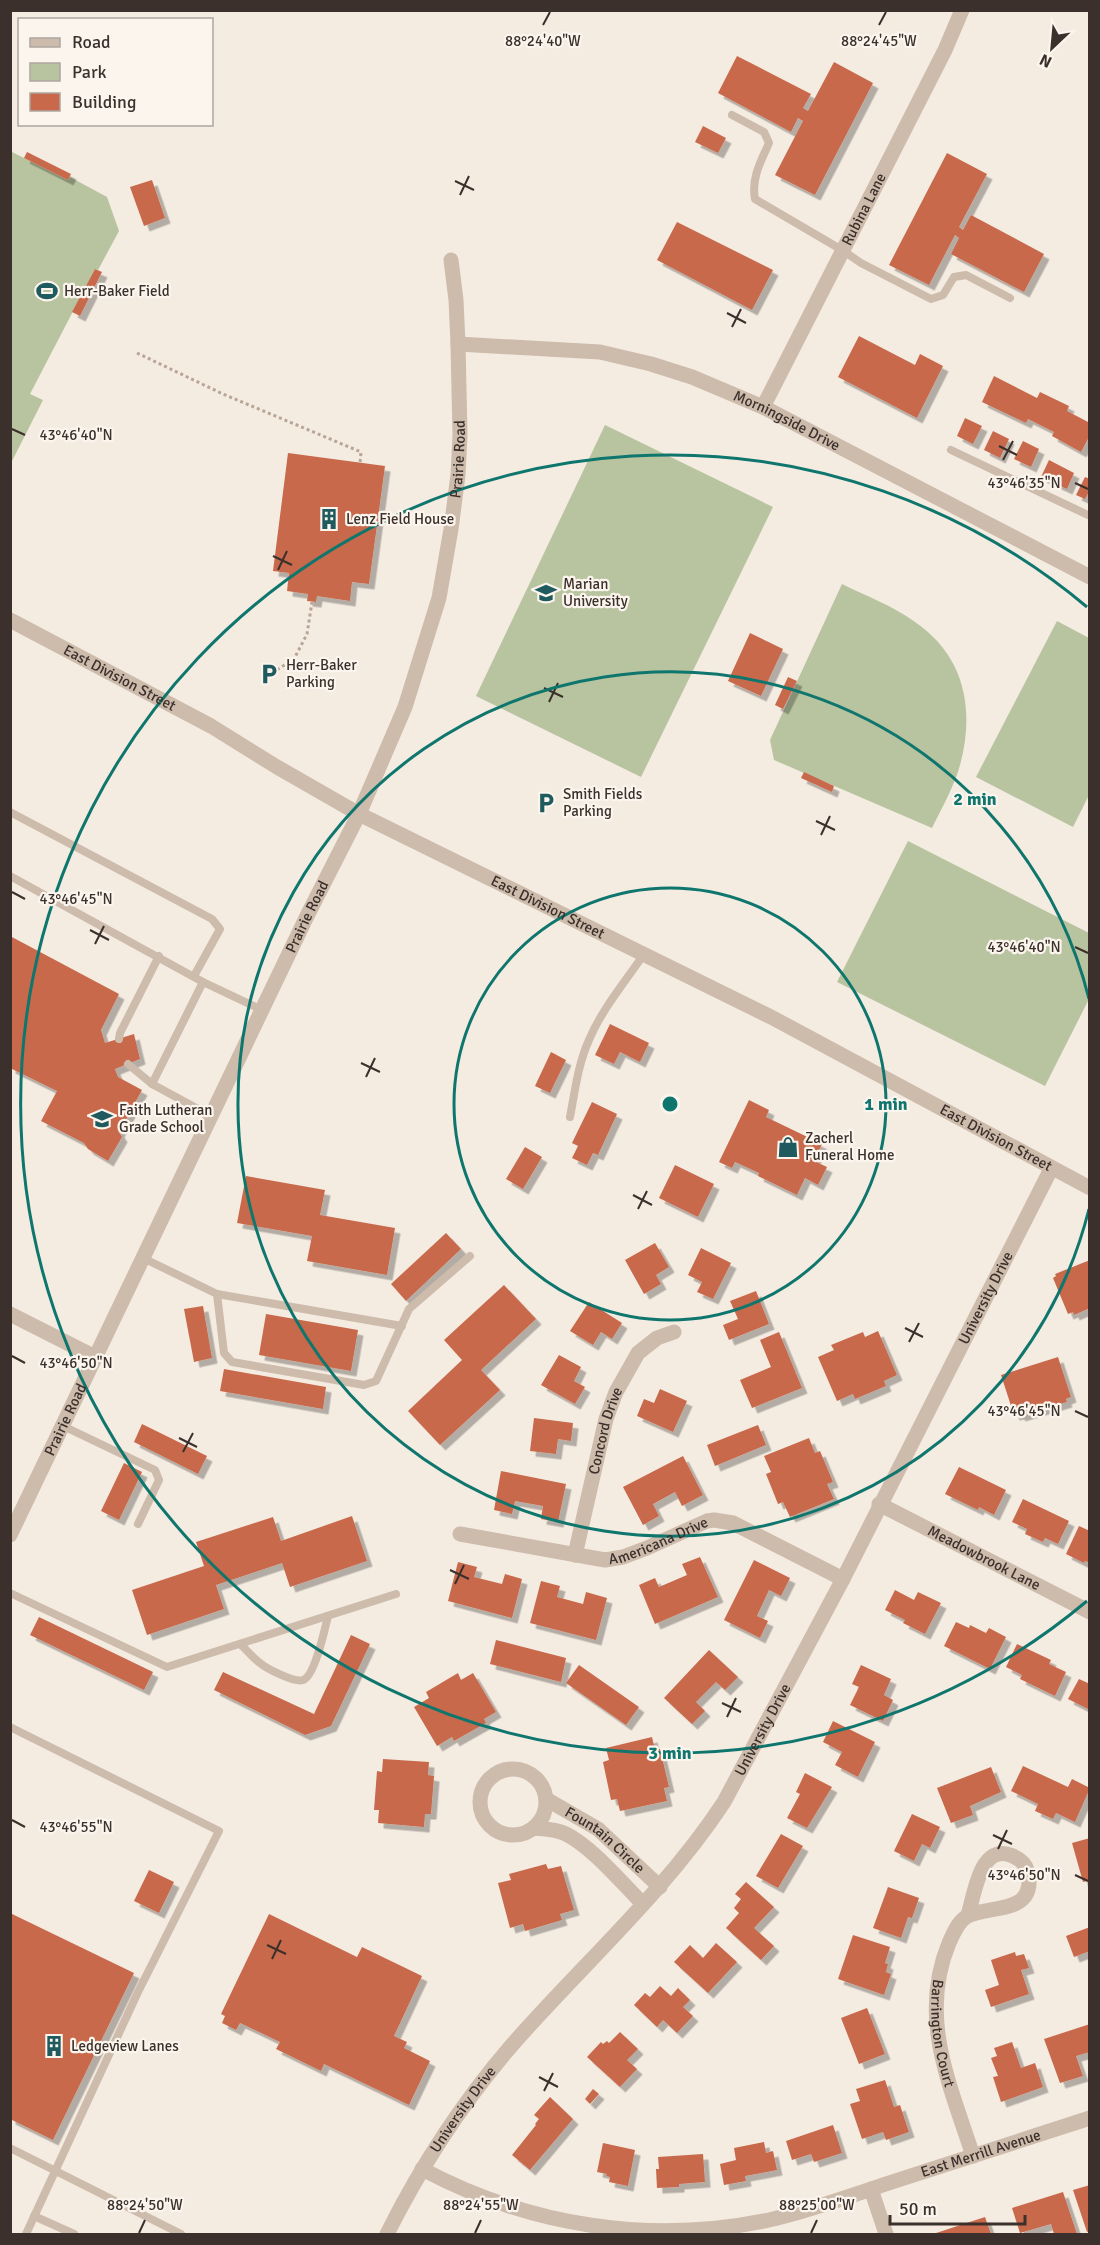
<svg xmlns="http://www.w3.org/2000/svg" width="1100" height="2245" font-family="Signika,sans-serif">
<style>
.green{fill:#b8c4a0}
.building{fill:#c8694b;filter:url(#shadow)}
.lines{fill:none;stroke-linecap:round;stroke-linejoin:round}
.path{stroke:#b9a596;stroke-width:3;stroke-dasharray:3 3;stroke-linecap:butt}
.lane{stroke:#cdbbac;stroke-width:8}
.street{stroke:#cdbbac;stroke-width:15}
.ticks{fill:none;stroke:#3b302b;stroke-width:2}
.ring{fill:none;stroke:#0f766e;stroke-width:3}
.labels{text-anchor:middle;stroke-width:4.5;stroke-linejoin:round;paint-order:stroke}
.street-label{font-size:15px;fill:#3b302b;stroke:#fbf5ee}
.poi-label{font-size:15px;fill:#3b302b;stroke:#fbf5ee;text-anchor:start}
.ticks-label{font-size:15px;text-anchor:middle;fill:#3b302b;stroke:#fbf5ee;stroke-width:4.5;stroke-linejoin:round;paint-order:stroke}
.centre{fill:#0f766e;stroke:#fbf5ee;stroke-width:3}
.ring-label{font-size:18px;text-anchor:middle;font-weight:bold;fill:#0f766e;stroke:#fbf5ee;stroke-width:4.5;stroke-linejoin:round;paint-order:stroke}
</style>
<defs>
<filter id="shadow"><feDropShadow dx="5.5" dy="5.5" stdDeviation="0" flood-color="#0004"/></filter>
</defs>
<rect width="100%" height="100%" fill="#f4ebe1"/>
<g class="green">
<path d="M10 151 68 180 70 177 107 197 119 231 98 270 95 269 30 394 43 400 12 461Z"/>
<path d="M605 425 773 507 641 777 476 696Z"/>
<path d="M842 584C866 596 893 606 915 622 965 656 975 710 960 765 954 787 942 807 932 828L774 760 770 740Z"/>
<path d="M1057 621 1089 638V795L1073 827 976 777Z"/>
<path d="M908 841 1089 933V999L1045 1086 837 982Z"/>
</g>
<g class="building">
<path d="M737 56 811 94 803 108 808 111 834 62 873 83 815 195 775 175 803 121 798 118 791 132 718 93Z"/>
<path d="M703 126 726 138 718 153 695 142Z"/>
<path d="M27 152 71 174 68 180 24 158Z"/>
<path d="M947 153 987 174 959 227 963 230 971 215 1044 254 1024 292 951 254 959 238 955 235 929 285 889 265Z"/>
<path d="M152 180 165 218 144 226 130 187Z"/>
<path d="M677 222 773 270 752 310 657 260Z"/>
<path d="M95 269 102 272 80 316 72 312Z"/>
<path d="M859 336 915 365 920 354 943 366 917 418 838 377Z"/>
<path d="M994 376 1037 398 1040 392 1069 406 1067 411 1090 423V435L1081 452 1052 436 1054 432 1028 419 1026 423 982 402Z"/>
<path d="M965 418 982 426 973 444 957 436Z"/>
<path d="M993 431 1009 439 1000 458 984 450Z"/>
<path d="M1023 441 1039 449 1031 467 1014 459Z"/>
<path d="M288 453 385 466 369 584 352 582 350 601 317 596 316 602 307 601 308 594 287 591 289 573 273 571Z"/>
<path d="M1049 460 1074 473 1067 489 1041 477Z"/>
<path d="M1085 477 1090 479V490L1085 499 1076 495Z"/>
<path d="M750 633 783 649 761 696 728 681Z"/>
<path d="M788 677 797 681 783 709 775 705Z"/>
<path d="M804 772 834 786 832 792 801 778Z"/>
<path d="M10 936 119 994 101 1030 105 1043 134 1034 140 1059 115 1069 118 1077 142 1090 119 1132 122 1137 108 1161 88 1149 84 1143 41 1121 57 1091 10 1068Z"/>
<path d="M610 1024 649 1043 640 1062 620 1052 614 1064 595 1055Z"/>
<path d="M551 1052 566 1060 550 1093 535 1086Z"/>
<path d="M749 1100 769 1110 766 1117 822 1144 814 1161 827 1167 818 1185 805 1178 797 1195 758 1176 759 1173 735 1162 732 1168 719 1162Z"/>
<path d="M592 1102 617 1114 598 1155 593 1153 587 1165 572 1158 578 1146 572 1143Z"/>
<path d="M525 1147 542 1157 523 1189 506 1179Z"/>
<path d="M675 1165 714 1184 698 1217 659 1198Z"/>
<path d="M246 1176 325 1190 320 1215 395 1228 387 1275 307 1261 312 1236 237 1223Z"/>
<path d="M446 1233 461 1249 406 1301 391 1284Z"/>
<path d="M655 1243 669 1267 656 1275 661 1284 644 1294 625 1260Z"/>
<path d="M701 1248 731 1263 713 1299 697 1292 702 1282 688 1275Z"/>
<path d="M1090 1260V1308L1074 1315 1073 1312 1068 1314 1053 1278 1056 1276 1055 1274Z"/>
<path d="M504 1285 536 1319 481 1370 500 1390 440 1445 408 1411 462 1360 444 1340Z"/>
<path d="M756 1291 769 1324 729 1340 723 1325 738 1319 730 1301Z"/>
<path d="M589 1302 622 1323 612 1339 601 1332 593 1345 570 1331Z"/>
<path d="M203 1306 212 1358 194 1362 184 1309Z"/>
<path d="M266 1314 358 1330 351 1371 259 1355Z"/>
<path d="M878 1331 897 1375 884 1381 886 1386 855 1399 853 1394 837 1401 818 1357 834 1350 831 1345 863 1332 865 1337Z"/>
<path d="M779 1332 802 1388 752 1408 740 1380 771 1367 760 1340Z"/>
<path d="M559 1355 581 1367 574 1381 585 1387 575 1404 541 1385Z"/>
<path d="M1058 1357 1071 1397 1066 1399 1067 1402 1020 1416 1019 1414 1014 1415 1001 1375Z"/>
<path d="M224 1369 326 1387 323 1409 220 1391Z"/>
<path d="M660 1389 687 1401 673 1432 637 1416 644 1399 654 1403Z"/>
<path d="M534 1418 573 1423 571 1441 558 1439 556 1454 530 1451Z"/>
<path d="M142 1424 207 1456 198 1474 134 1442Z"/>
<path d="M758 1425 766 1445 715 1466 707 1445Z"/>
<path d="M809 1438 815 1453 820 1451 833 1482 827 1484 834 1499 790 1517 783 1502 778 1504 766 1474 771 1472 764 1456Z"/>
<path d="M683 1456 703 1495 682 1506 675 1492 653 1504 659 1516 643 1525 623 1487Z"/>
<path d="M124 1463 142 1472 119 1520 101 1511Z"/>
<path d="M959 1467 1006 1490 994 1515 979 1507 978 1510 945 1494Z"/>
<path d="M501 1471 566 1484 558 1522 541 1519 543 1506 515 1501 512 1514 494 1510Z"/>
<path d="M1023 1499 1069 1521 1058 1544 1045 1538 1043 1542 1025 1534 1027 1529 1012 1522Z"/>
<path d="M352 1516 367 1561 290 1587 282 1563 216 1585 224 1609 147 1635 132 1590 204 1566 196 1542 273 1517 281 1541Z"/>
<path d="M1079 1526 1090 1531V1563L1085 1561 1084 1563 1066 1554Z"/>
<path d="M700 1557 718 1597 655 1624 639 1585 655 1578 659 1587 687 1575 682 1564Z"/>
<path d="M754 1560 790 1578 781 1596 769 1590 757 1616 768 1621 760 1638 724 1620Z"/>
<path d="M458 1562 477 1567 474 1577 502 1584 505 1574 522 1579 512 1618 448 1601Z"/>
<path d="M541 1581 560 1586 557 1597 583 1604 586 1592 607 1598 596 1640 530 1623Z"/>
<path d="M895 1590 914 1600 918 1592 941 1603 925 1634 903 1623 905 1620 885 1610Z"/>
<path d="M39 1617 153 1672 144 1690 30 1635Z"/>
<path d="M956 1622 969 1628 970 1625 986 1633 989 1628 1006 1637 990 1669 944 1646Z"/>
<path d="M351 1635 370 1644 331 1726 305 1735 214 1690 223 1672 314 1714Z"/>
<path d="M496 1640 566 1658 561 1682 490 1664Z"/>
<path d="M1017 1644 1051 1660 1049 1664 1066 1672 1055 1696 1020 1679 1022 1675 1006 1667Z"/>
<path d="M709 1650 738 1677 725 1690 716 1682 696 1702 705 1711 692 1724 664 1698Z"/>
<path d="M579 1665 639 1707 626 1725 566 1683Z"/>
<path d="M861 1665 891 1679 884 1695 893 1700 883 1721 850 1705 859 1687 852 1684Z"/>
<path d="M458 1673 461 1680 473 1673 496 1712 484 1719 486 1723 454 1741 452 1737 437 1746 414 1707 429 1698 426 1692Z"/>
<path d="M1079 1679 1090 1684V1710L1068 1699Z"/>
<path d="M833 1721 875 1742 858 1777 835 1765 842 1752 823 1742Z"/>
<path d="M652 1737 655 1750 660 1749 669 1787 664 1788 667 1801 620 1811 617 1799 611 1800 603 1762 609 1760 606 1748Z"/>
<path d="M383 1759 429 1762 428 1775 434 1776 431 1814H425L424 1827 378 1823 379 1810H374L377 1771 382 1772Z"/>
<path d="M1023 1766 1068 1787 1072 1779 1090 1788 1075 1822 1056 1813 1053 1819 1035 1811 1038 1804 1011 1791Z"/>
<path d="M991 1767 1001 1792 970 1806 973 1815 951 1823 937 1788Z"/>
<path d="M805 1773 832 1787 807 1828 787 1818 800 1794 796 1792Z"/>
<path d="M912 1814 940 1827 930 1848 922 1844 914 1861 894 1851Z"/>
<path d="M781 1834 803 1846 778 1888 756 1876Z"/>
<path d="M1090 1838V1880L1083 1882 1072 1843Z"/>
<path d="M546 1864 548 1869 561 1866 574 1910 560 1914 562 1920 525 1931 523 1924 510 1928 498 1883 511 1880 509 1874Z"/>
<path d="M149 1870 174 1882 159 1913 134 1901Z"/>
<path d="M746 1882 774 1907 754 1928 774 1946 761 1960 726 1928 739 1913 734 1908 741 1899 735 1894Z"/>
<path d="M888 1887 919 1898 912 1918 908 1917 901 1938 873 1928Z"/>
<path d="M10 1913 134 1973 53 2140 10 2119Z"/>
<path d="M269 1914 357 1957 362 1947 422 1976 394 2036 407 2042 404 2048 430 2061 409 2105 324 2064 321 2071 276 2049 280 2042 240 2023 236 2030 222 2023 225 2016 221 2014Z"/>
<path d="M1090 1927V1951L1074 1957 1066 1936Z"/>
<path d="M853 1935 890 1947 885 1963 888 1964 886 1972 891 1974 884 1995 838 1979Z"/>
<path d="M716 1943 737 1962 708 1993 674 1962 690 1945 703 1958Z"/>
<path d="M1015 1952 1016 1956 1024 1954 1029 1968 1021 1970 1029 1994 991 2007 985 1990 999 1985 991 1960Z"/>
<path d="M660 1986 671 1996 678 1988 690 2000 683 2007 693 2016 677 2033 663 2020 657 2027 634 2005 645 1993 650 1997Z"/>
<path d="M867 2008 885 2054 859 2064 841 2018Z"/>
<path d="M1090 2024V2052L1076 2056 1083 2076 1060 2083 1044 2039Z"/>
<path d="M620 2032 638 2049 627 2060 637 2069 620 2087 587 2057 601 2042 603 2044 607 2041 609 2043Z"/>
<path d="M1012 2042 1021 2068 1035 2063 1043 2087 1001 2102 993 2077 998 2076 991 2058 997 2056 994 2048Z"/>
<path d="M885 2080 894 2107 900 2105 909 2132 886 2140 883 2132 862 2139 850 2104 860 2101 856 2089Z"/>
<path d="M593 2089 599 2094 590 2104 585 2099Z"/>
<path d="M550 2097 573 2119 530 2170 512 2155 536 2125 535 2124 539 2119 534 2115Z"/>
<path d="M833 2125 842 2153 814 2162 811 2154 792 2160 786 2141Z"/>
<path d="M764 2142 766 2153 773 2151 777 2170 745 2176 746 2181 724 2185 720 2164 736 2160 734 2148Z"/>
<path d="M603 2143 635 2150 628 2186 609 2182 610 2177 606 2176 607 2174 597 2172Z"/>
<path d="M703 2154 705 2182 679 2184V2187L657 2188 656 2169H659L658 2157Z"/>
<path d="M1090 2185V2231L1087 2232 1073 2190Z"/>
<path d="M1063 2192 1077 2234H1054L1051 2224 1020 2233 1012 2208Z"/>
<path d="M985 2217 991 2234H933Z"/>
</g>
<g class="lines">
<g class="path">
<path d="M137 353 223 394 361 452 360 463"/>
<path d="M272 673 294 659 307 634 312 602"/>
</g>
<g class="lane">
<path d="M732 115 764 132 769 143C761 161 751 178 755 199L842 250 861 263 931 299 943 295 954 277 966 275 1010 298"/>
<path d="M951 450 1090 516"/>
<path d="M10 812 212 919 220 929 194 976"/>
<path d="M10 876 203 982 262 1010"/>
<path d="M119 1039 120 1033 159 956"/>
<path d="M128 1064 152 1084 203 982"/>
<path d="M152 1084 211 1116"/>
<path d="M570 1117C575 1091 578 1064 589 1040 602 1009 625 982 644 954"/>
<path d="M143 1258 217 1294 402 1326"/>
<path d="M217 1294 224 1353 232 1362 364 1385 376 1381 409 1309 470 1256"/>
<path d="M63 1426 155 1470 159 1480 138 1524"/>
<path d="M10 1593 167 1667 396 1594"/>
<path d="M240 1644C247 1650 253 1658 260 1663 267 1669 295 1683 303 1680 315 1676 325 1628 328 1616"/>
<path d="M10 1727 219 1831 138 1992 26 2234"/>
<path d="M10 2148 181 2234"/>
<path d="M34 2216 74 2234"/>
</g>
<g class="street">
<path id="s1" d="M458 344 600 352 651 364 692 377 763 407 1090 577"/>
<path id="s2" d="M763 407 945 50 962 10"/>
<path id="s3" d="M10 620 211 726 277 767 359 814 771 1017 1090 1188"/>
<path d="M10 1314 95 1357"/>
<path id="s4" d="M879 1504 1090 1612"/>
<path id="s5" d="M460 1534 605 1560 623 1557 647 1548 707 1521 714 1520 733 1523 843 1579"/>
<path id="s6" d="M10 1535 307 916 359 814 405 707 439 598 451 529 458 475 460 435 458 344 456 300 451 260"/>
<path id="s7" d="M575 1555 606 1419 616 1392 638 1353 657 1338 674 1332"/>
<circle cx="513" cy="1802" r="33"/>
<path id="s8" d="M546 1799 598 1829 660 1887"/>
<path d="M534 1828C544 1829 556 1829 566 1834 592 1847 622 1883 643 1904"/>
<path id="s9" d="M968 1915C975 1893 980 1842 1013 1856 1020 1859 1026 1865 1028 1872 1037 1917 986 1904 966 1917 958 1922 953 1934 949 1943 918 2018 950 2084 973 2156"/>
<path id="s10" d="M422 2169C529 2226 650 2245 769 2220 812 2210 853 2195 895 2181 960 2160 1025 2139 1090 2118"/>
<path d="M871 2189 886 2234"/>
<path id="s11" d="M387 2234C421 2166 462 2103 512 2045 583 1964 665 1892 724 1802L843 1579 1051 1169"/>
</g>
</g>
<path class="ticks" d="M543 25 550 12M879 25 886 12M455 181 474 190M460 195 469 176M727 313 746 323M732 327 741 309M12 429 25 435M999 446 1017 455M1003 460 1013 441M1075 483 1088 489M273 556 292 565M278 570 287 551M544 688 563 697M549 702 558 683M816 821 835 830M821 835 830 816M12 892 25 899M90 930 109 940M95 944 104 926M1075 947 1088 953M361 1063 380 1072M366 1077 375 1058M633 1195 652 1205M638 1209 647 1191M905 1328 923 1337M909 1342 919 1323M12 1356 25 1363M1075 1411 1088 1417M179 1438 197 1447M183 1452 193 1433M450 1570 469 1579M455 1584 464 1565M722 1703 741 1712M727 1717 736 1698M12 1820 25 1827M993 1835 1012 1844M998 1849 1007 1830M1075 1875 1088 1881M267 1945 286 1954M272 1959 281 1940M539 2077 558 2087M544 2091 553 2073M139 2233 145 2220M475 2233 481 2220M811 2233 817 2220"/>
<g class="ring">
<circle cx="670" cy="1104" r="216"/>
<path d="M1089 1209A432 432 0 1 1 1089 999"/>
<path d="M1087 1601A649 649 0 1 1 1087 607"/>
</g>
<defs>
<symbol id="stadium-bare" viewBox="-9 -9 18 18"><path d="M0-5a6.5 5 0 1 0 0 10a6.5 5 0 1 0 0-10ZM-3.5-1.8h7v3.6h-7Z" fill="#1f5a5e" stroke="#fbf5ee" stroke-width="2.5" paint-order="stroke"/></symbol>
<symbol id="building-bare" viewBox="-9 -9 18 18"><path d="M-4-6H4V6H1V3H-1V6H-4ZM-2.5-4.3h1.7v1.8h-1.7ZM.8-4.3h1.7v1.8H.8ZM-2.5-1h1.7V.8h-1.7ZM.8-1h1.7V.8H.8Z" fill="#1f5a5e" stroke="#fbf5ee" stroke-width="2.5" paint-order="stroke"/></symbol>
<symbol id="university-bare" viewBox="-9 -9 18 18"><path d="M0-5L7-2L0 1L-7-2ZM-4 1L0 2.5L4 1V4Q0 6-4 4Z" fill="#1f5a5e" stroke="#fbf5ee" stroke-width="2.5" paint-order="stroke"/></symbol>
<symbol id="parking-bare" viewBox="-9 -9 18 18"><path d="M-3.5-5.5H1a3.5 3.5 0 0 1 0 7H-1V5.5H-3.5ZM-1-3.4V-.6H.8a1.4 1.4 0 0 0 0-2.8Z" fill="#1f5a5e" stroke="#fbf5ee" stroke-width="2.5" paint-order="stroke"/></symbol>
<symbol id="school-bare" viewBox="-9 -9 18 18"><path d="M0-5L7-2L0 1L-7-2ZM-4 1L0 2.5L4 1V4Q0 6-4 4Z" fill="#1f5a5e" stroke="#fbf5ee" stroke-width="2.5" paint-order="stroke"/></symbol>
<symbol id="shop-bare" viewBox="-9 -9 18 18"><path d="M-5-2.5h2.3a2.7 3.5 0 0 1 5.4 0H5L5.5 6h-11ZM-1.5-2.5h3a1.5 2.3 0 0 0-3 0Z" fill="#1f5a5e" stroke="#fbf5ee" stroke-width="2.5" paint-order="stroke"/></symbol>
</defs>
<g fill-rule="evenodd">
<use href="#stadium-bare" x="32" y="276" width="30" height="30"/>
<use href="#building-bare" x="314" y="504" width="30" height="30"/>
<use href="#university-bare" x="531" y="578" width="30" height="30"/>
<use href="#parking-bare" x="254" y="659" width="30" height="30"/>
<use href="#parking-bare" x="531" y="788" width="30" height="30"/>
<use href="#school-bare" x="87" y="1104" width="30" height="30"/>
<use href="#shop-bare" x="773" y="1132" width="30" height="30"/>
<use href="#building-bare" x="39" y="2031" width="30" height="30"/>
</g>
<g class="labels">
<g class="street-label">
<text dy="5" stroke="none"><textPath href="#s2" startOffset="222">Rubina Lane</textPath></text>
<text dy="5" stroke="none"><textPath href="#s1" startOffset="342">Morningside Drive</textPath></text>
<text dy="5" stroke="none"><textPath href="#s6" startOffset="1172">Prairie Road</textPath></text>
<text dy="5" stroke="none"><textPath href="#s3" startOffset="124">East Division Street</textPath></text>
<text dy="5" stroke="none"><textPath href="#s3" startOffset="610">East Division Street</textPath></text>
<text dy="5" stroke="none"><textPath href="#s6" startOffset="686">Prairie Road</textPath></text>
<text dy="5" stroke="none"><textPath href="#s3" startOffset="1114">East Division Street</textPath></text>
<text dy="5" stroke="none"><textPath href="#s11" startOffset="1118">University Drive</textPath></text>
<text dy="5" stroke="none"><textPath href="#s6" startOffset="128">Prairie Road</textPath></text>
<text dy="5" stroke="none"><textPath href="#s7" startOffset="128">Concord Drive</textPath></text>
<text dy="5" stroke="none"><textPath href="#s5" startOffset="204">Americana Drive</textPath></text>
<text dy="5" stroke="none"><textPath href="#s4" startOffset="118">Meadowbrook Lane</textPath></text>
<text dy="5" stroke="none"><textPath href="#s11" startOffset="632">University Drive</textPath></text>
<text dy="5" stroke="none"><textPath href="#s8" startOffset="72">Fountain Circle</textPath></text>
<text dy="5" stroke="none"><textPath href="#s9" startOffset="321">Barrington Court</textPath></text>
<text dy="5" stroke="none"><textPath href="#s11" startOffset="146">University Drive</textPath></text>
<text dy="5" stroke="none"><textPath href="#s10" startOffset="580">East Merrill Avenue</textPath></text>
</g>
<g class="poi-label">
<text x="64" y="296">Herr-Baker Field</text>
<text x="346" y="524">Lenz Field House</text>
<text x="563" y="589">Marian<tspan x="563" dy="17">University</tspan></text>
<text x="286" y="670">Herr-Baker<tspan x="286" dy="17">Parking</tspan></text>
<text x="563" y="799">Smith Fields<tspan x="563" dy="17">Parking</tspan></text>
<text x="119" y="1115">Faith Lutheran<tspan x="119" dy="17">Grade School</tspan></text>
<text x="805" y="1143">Zacherl<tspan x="805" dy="17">Funeral Home</tspan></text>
<text x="71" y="2051">Ledgeview Lanes</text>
</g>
</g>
<g class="ticks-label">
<text x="543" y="46">88°24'40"W</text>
<text x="879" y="46">88°24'45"W</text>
<text x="76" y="440">43°46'40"N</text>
<text x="1024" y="488">43°46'35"N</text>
<text x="76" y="904">43°46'45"N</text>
<text x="1024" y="952">43°46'40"N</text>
<text x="76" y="1368">43°46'50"N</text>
<text x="1024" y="1416">43°46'45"N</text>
<text x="76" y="1832">43°46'55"N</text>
<text x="1024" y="1880">43°46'50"N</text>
<text x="145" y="2210">88°24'50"W</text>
<text x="481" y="2210">88°24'55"W</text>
<text x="817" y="2210">88°25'00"W</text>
</g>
<circle cx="670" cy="1104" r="9" class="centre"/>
<g class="ring-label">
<text x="975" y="805">2 min</text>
<text x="886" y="1110">1 min</text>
<text x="670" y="1759">3 min</text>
</g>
<rect width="1100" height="2245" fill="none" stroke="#3b302b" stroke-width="24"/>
<rect x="18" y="18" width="195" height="108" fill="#fbf5ee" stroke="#aea6a0" stroke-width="1.5"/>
<rect x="30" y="38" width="30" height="9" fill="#cdbbac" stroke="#aea6a0" stroke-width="1.5"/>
<text x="72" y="48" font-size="18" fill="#3b302b">Road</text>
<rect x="30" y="63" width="30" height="18" fill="#b8c4a0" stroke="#aea6a0" stroke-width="1.5"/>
<text x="72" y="78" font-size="18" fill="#3b302b">Park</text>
<rect x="30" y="93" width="30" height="18" fill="#c8694b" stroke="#aea6a0" stroke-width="1.5"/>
<text x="72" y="108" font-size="18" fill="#3b302b">Building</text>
<g transform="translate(1052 48) rotate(206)" stroke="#fbf5ee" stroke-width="4.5" paint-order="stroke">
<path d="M0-4.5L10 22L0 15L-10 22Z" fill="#3b302b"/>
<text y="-9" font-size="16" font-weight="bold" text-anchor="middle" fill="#3b302b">N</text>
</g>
<path d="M890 2215v9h135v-9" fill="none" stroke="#3b302b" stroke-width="3"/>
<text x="899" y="2215" font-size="18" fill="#3b302b" stroke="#fbf5ee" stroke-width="4.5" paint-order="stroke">50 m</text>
</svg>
